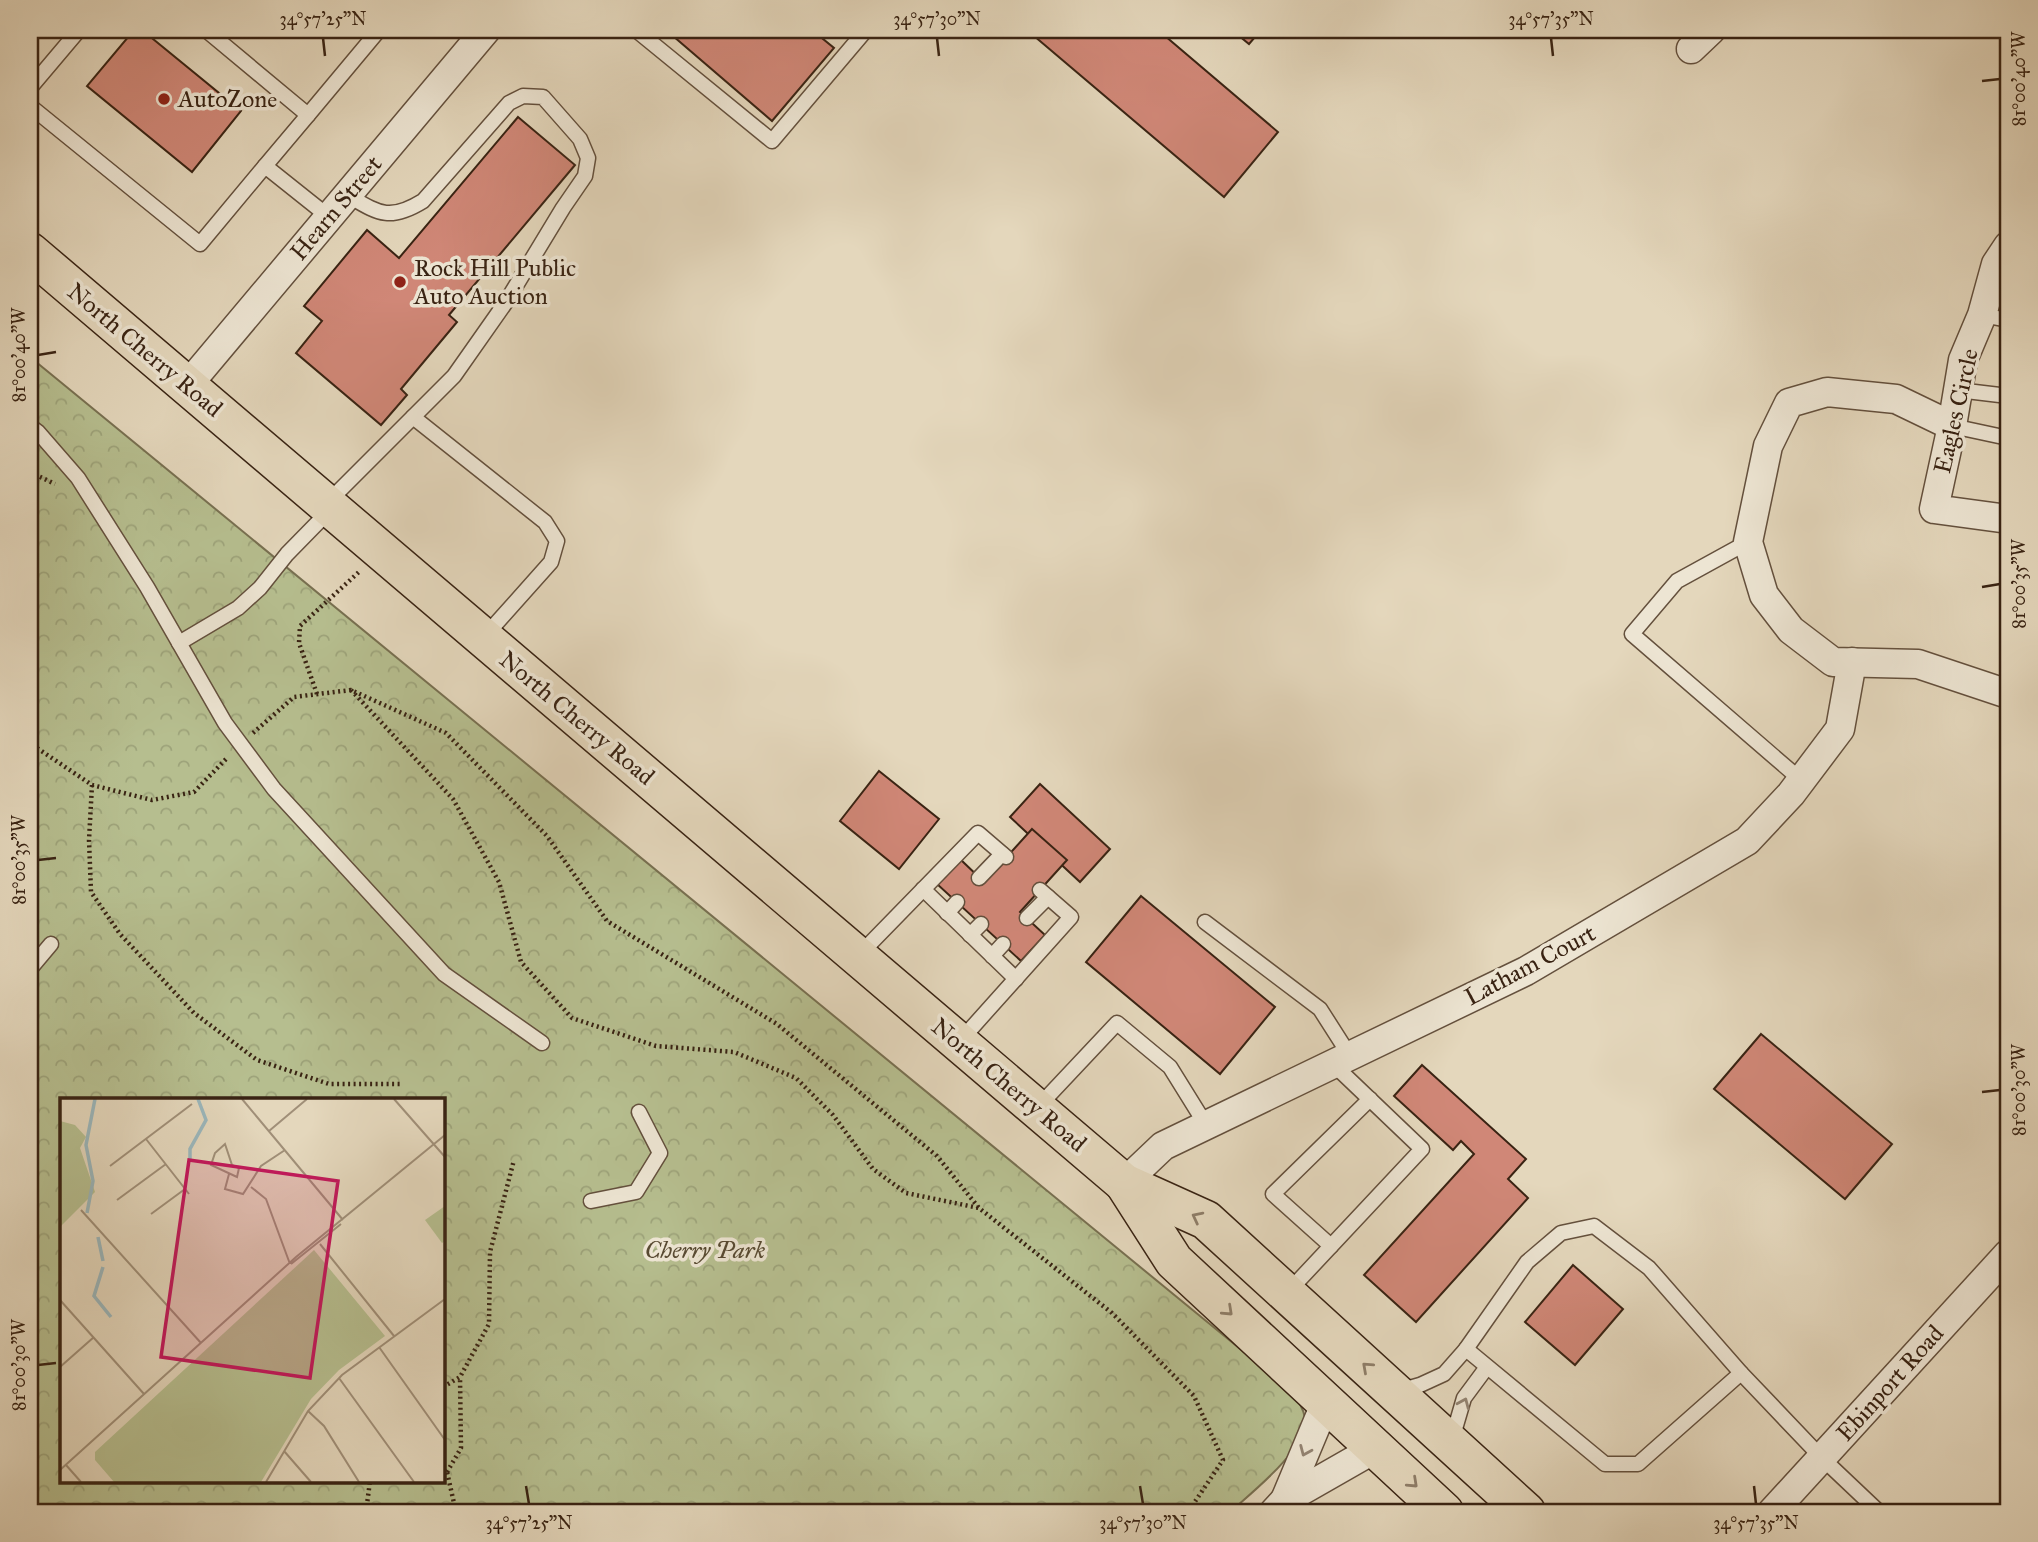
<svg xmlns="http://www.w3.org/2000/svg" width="2038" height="1542" font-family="'IM FELL Great Primer',serif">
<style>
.forest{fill:url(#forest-crowns);stroke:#787051;stroke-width:2;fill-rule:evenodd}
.building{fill:#d08777;stroke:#392313;stroke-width:2}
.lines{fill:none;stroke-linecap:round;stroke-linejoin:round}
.service-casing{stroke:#64503d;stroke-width:17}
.minor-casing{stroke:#64503d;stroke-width:31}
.primary-casing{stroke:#392313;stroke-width:41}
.path{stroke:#392313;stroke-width:4.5;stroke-dasharray:2 3.5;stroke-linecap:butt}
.service{stroke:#ede5d3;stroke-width:14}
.minor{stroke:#ede5d3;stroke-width:28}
.primary{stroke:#e4d7bc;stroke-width:38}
.oneway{stroke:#8e7d68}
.oneway2{stroke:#938473}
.ticks{fill:none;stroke:#392313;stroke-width:2.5}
.poi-dot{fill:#8f2418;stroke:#ede5d3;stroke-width:2.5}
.labels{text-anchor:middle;stroke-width:7;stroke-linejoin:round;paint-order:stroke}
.poi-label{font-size:24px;fill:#392313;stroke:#ede5d3;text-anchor:start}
.street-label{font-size:24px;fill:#392313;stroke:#ede5d3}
.park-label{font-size:24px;font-style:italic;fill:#584a32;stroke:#ede5d3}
.inset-river{fill:none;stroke:#9bb7bc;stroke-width:3.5}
.inset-road{fill:none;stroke:#a08f78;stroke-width:2}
.view{fill:#c2185b;fill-opacity:0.15;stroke:#c2185b;stroke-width:3.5}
.inset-edge{fill:none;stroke:#392313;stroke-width:3.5}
.neatline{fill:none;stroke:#392313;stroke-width:2.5}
.ticks-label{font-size:18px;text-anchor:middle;fill:#392313}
</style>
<defs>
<pattern id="forest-crowns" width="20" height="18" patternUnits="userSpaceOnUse" patternTransform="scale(1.75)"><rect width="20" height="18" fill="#b6be8f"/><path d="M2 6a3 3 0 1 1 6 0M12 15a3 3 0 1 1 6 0" fill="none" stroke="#9da37a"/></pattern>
</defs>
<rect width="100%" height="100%" fill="#e4d7bc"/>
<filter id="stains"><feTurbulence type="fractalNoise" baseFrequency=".00286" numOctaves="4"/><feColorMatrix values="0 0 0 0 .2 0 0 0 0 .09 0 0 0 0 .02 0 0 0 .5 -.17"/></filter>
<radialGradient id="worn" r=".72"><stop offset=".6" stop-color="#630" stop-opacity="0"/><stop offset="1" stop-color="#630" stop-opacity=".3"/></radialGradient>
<path class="forest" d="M30 357 1289 1389C1296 1397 1303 1406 1305 1418 1308 1449 1251 1493 1230 1512H30ZM61 1099H443V1481H61Z"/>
<g class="building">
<path d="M134 30H142L241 111 192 172 87 86Z"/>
<path d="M666 30H812L834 48 772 121Z"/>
<path d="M1027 30H1158L1278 132 1224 197Z"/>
<path d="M1232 30H1261L1249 44Z"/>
<path d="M518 117 575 165 449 315 457 322 401 389 407 395 381 425 296 353 322 321 304 306 367 230 399 258Z"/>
<path d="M879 771 939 819 899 869 840 821Z"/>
<path d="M1040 784 1110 849 1080 882 1010 817Z"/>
<path d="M1032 829 1067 860 1020 912 1045 935 1021 961 937 884 960 859 984 882Z"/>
<path d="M1141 896 1275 1007 1220 1074 1086 962Z"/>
<path d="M1761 1034 1892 1144 1845 1199 1714 1089Z"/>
<path d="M1422 1065 1526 1159 1508 1179 1528 1198 1416 1322 1364 1275 1474 1154 1461 1141 1453 1150 1394 1096Z"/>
<path d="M1573 1265 1623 1309 1575 1365 1525 1322Z"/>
</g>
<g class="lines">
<defs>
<g id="service">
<path d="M206 30 308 115 379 30"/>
<path d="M636 30 772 141 866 30"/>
<path d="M30 88 79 30"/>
<path d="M30 106 200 244 265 166 329 217"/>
<path d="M265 166 308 115"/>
<path d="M1982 315 2008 320"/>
<path d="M1958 390 2008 396"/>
<path d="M413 417 545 522 557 541 551 562 484 637"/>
<path d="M30 426 38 432 78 478 147 587 225 723 274 789 444 974 542 1043"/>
<path d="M1952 426 2008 438"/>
<path d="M326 504 454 376 506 302 563 208 585 176 588 158 580 139 543 97 523 96 509 103 423 201C389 222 378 213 347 195"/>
<path d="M1748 542 1677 581 1632 634 1801 780"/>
<path d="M179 643 238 608 260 588 287 554 331 509"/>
<path d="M979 878 1002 854"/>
<path d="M923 889 1016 979"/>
<path d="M947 913 957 902"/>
<path d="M1027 918 1048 897"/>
<path d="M1205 922 1320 1009 1350 1056"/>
<path d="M970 935 981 924"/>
<path d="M858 956 978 833 1006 857"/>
<path d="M992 956 1003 944"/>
<path d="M30 969 51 944"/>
<path d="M960 1041 1071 917 1040 890"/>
<path d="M1037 1108 1117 1023 1170 1067 1206 1125"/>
<path d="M591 1201 636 1192 660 1153 639 1112"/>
<path d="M1331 1246 1273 1194 1370 1099"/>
<path d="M1287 1293 1422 1149 1333 1064"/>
<path d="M1466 1349 1605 1464H1638L1741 1373 1822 1458 1879 1512"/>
<path d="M1399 1391 1420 1385 1444 1374 1466 1349 1527 1262 1561 1233 1594 1226 1649 1268 1741 1373"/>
<path d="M1452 1439 1464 1398 1487 1367"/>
</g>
<g id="minor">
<path d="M1691 49 1711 30"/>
<path d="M2008 246 1996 264 1982 315 1963 360 1952 426 1934 509 2008 519"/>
<path d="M187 386 486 30"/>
<path d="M1952 426 1896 399 1827 392 1789 403 1768 446 1748 542 1764 595 1791 630 1833 662 1918 664 2008 694"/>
<path d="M1124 1183 1163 1146 1526 971 1747 841 1791 794 1840 729 1852 662"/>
<path d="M1285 1500 1326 1402"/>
<path d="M1274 1512 1285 1500 1376 1448"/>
<path d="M1772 1512 2008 1254"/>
</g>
<g id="primary">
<path d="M30 252 1124 1183 1206 1220 1526 1512"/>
<path d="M1124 1183 1174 1261 1444 1512"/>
</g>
</defs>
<use href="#service" class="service-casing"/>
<use href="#minor" class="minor-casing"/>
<use href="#primary" class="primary-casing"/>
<g class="path">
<path d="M30 472 55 484"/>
<path d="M351 690 453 799 499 882 521 962 572 1018 656 1046 734 1052 796 1078 833 1115 873 1169 906 1193 979 1208 1112 1313 1194 1396 1223 1460 1188 1512"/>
<path d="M317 694 299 643 300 626 360 571"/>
<path d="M253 733 294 697 351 690 446 733 547 836 607 921 777 1024 937 1156 979 1208"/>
<path d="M30 740 34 746 92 785 152 800 194 792 227 758"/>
<path d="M92 785 89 840 91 892 120 934 194 1013 257 1060 329 1084H400"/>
<path d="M443 1387 460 1377 489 1324 490 1252 514 1160"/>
<path d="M443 1469 447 1472 456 1512"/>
<path d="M447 1472 461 1448 460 1377"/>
<path d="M366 1512 370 1481"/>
</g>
<use href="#service" class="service"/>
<use href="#minor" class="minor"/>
<use href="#primary" class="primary"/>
</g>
<defs><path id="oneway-chevron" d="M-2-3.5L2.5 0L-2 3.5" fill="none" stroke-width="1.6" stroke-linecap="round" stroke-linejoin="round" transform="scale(1.75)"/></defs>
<g class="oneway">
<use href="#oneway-chevron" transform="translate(1197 1217) rotate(-153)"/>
<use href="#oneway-chevron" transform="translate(1228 1311) rotate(43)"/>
<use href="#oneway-chevron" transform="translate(1367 1367) rotate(-138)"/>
<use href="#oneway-chevron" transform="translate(1413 1483) rotate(43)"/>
</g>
<g class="oneway2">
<use href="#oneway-chevron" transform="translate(1464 1403) rotate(-67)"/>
<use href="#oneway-chevron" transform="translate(1305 1451) rotate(113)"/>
</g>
<path class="ticks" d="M323 38 325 56M937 38 939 56M1551 38 1553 56M1982 81 2000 79M38 355 56 352M1982 587 2000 584M38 860 56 858M1982 1092 2000 1090M38 1365 56 1363M526 1486 529 1504M1140 1486 1143 1504M1754 1486 1756 1504"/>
<g class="poi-dot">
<circle cx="164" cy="99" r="7"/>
<circle cx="400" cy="282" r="7"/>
</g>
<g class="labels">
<g class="poi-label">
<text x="178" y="107">AutoZone</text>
<text x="414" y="276">Rock Hill Public<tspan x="414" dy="28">Auto Auction</tspan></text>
</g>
<g class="street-label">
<text transform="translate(336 208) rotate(-50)" y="8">Hearn Street</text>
<text transform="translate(145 350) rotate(40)" y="8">North Cherry Road</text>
<text transform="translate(1956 411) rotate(-77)" y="8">Eagles Circle</text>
<text transform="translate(577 718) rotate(40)" y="8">North Cherry Road</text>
<text transform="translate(1530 965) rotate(-28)" y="8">Latham Court</text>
<text transform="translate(1009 1085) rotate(40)" y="8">North Cherry Road</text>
<text transform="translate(1890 1383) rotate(-48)" y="8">Ebinport Road</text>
</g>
<g class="park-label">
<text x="705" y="1258">Cherry Park</text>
</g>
</g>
<g transform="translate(60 1098)">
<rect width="385" height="385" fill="#e4d7bc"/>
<path d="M385 108V143L382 145 365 122Z" fill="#b6be8f"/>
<path d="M0 23 15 27 26 39 20 50 35 94 0 129ZM254 152 325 238 279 272 251 301 201 384H54L35 362V354Z" fill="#b6be8f"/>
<path class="inset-river" d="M130 63V51L146 22 138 1M27 115 33 83 26 47 35 1M38 139 43 163M43 169 34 198 51 219"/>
<path class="inset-road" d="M182 1 283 122M334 1 385 59M209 33 247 1M86 41 129 96M165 46 172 67 179 70 177 79 151 67 155 55ZM50 68 132 6M169 76 165 91 183 96 201 68 225 52M191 89 206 101 230 166M57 102 106 66M21 112 141 245M91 116 125 91M260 146 334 238M231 166 281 126M0 202 84 296M319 249 385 342M0 269 34 239M279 280 354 384M248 313 264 328 299 384M224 353 251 384M6 367 21 384M0 372 236 159 385 37M206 384 248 313 282 277 385 201"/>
<path class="view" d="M129 62 278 83 250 280 101 259Z"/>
<rect width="385" height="385" class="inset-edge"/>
</g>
<rect width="2038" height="1542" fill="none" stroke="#e4d7bc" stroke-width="77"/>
<rect x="38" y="38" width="1962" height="1466" class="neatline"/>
<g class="ticks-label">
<text x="323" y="25">34°57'25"N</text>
<text x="937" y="25">34°57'30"N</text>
<text x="1551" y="25">34°57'35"N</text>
<text transform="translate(2019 79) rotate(-90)" y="6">81°00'40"W</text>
<text transform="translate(19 355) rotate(-90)" y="6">81°00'40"W</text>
<text transform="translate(2019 584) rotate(-90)" y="6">81°00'35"W</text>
<text transform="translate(19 860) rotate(-90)" y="6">81°00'35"W</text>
<text transform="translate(2019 1090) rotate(-90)" y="6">81°00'30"W</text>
<text transform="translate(19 1365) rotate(-90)" y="6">81°00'30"W</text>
<text x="529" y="1529">34°57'25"N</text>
<text x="1143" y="1529">34°57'30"N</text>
<text x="1756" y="1529">34°57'35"N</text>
</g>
<rect width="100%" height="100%" filter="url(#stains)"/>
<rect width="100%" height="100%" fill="url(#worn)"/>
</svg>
